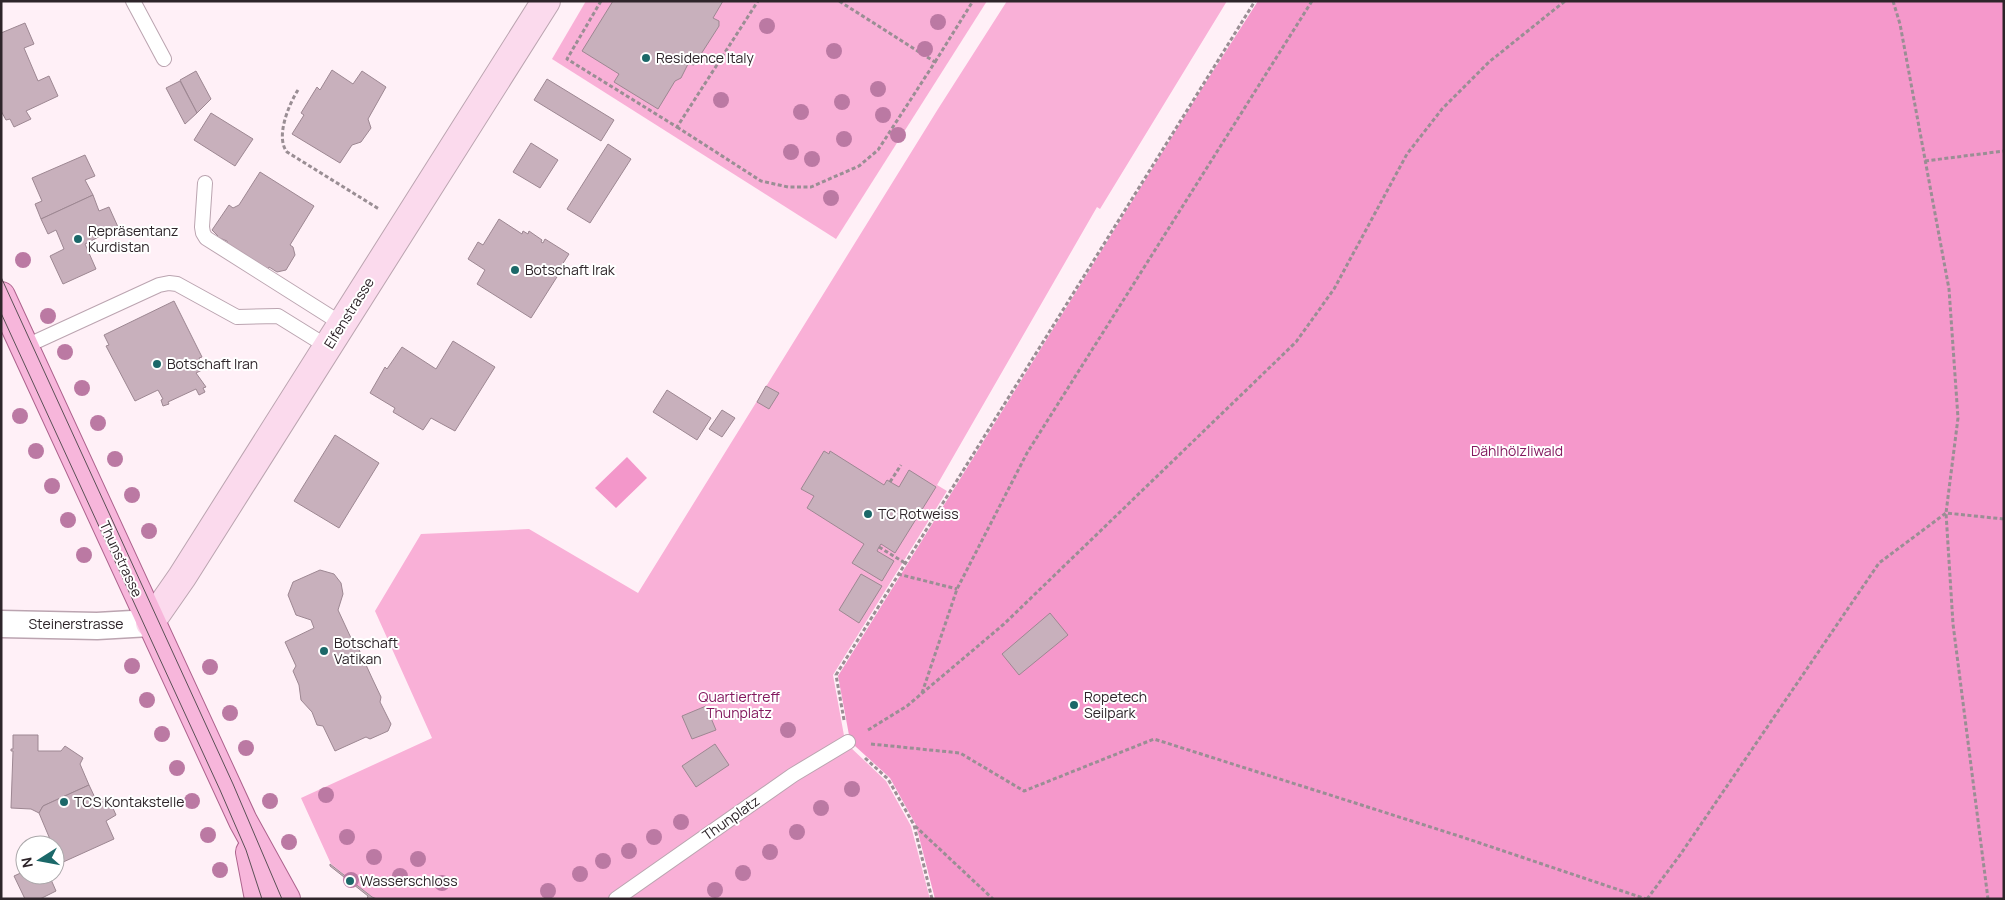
<svg xmlns="http://www.w3.org/2000/svg" width="2005" height="900" font-family="Manrope,sans-serif">
<style>
.green{fill:#f9b0d7}
.forest{fill:#f598cb}
.water{fill:#f397ca}
.building{fill:#c8b0bc;stroke:#9d8792}
.lines{fill:none;stroke-linecap:round;stroke-linejoin:round}
.lane-casing{stroke:#bba4b0;stroke-width:16}
.street-casing{stroke:#bba4b0;stroke-width:29}
.secondary-casing{stroke:#bba4b0;stroke-width:30}
.primary-casing{stroke:#ad638d;stroke-width:30}
.path{stroke:#9a8e94;stroke-width:3;stroke-dasharray:4 2.5;stroke-linecap:butt}
.lane{stroke:#fff;stroke-width:14}
.street{stroke:#fff;stroke-width:26}
.secondary{stroke:#fbdaed;stroke-width:28}
.primary{stroke:#f7b6db;stroke-width:28}
.tram{stroke:#5a5055;stroke-width:1}
.tree{fill:#bb79a3}
.poi-dot{fill:#1b6869;stroke:#fff;stroke-width:2}
.labels{text-anchor:middle;stroke-width:4;stroke-linejoin:round;paint-order:stroke}
.poi-label{font-size:14px;fill:#2e252a;stroke:#fff;text-anchor:start}
.street-label{font-size:14px;fill:#2e252a;stroke:#fff}
.park-label{font-size:14px;fill:#83185e;stroke:#fff}
</style>
<rect width="100%" height="100%" fill="#fff0f7"/>
<g class="green">
<path d="M586 1H987L836 239 552 59Z"/>
<path d="M1007 1H1227L1100 209 1097 207 937 485 947 491 833 675 845 741 848 745 886 781 911 826 930 899H378L372 897 331 864 301 798 432 738 375 611 421 534 529 529 638 593 938 109Z"/>
</g>
<path class="forest" d="M1258 1H2004V899H935L916 825 890 778 855 746 849 735 838 676 1201 90Z"/>
<path class="water" d="M627 457 647 478 616 508 595 488Z"/>
<g class="building">
<path d="M613 1H723L713 18 719 21V26L694 65 688 64 681 78 675 81 658 109 614 82 619 74 582 51Z"/>
<path d="M25 23 34 44 24 48 38 81 49 76 58 96 26 111 31 119 14 127 10 119 6 120 1 111V33Z"/>
<path d="M332 70 353 84 362 71 386 87 368 119 371 128 361 142 352 145 340 163 292 134 304 115 301 113 317 87 320 90Z"/>
<path d="M196 71 211 99 197 113 180 80Z"/>
<path d="M547 79 614 120 601 141 534 100Z"/>
<path d="M180 81 197 113 185 124 166 88Z"/>
<path d="M211 113 253 139 235 166 194 140Z"/>
<path d="M531 143 558 160 540 188 513 172Z"/>
<path d="M608 144 631 159 590 223 567 209Z"/>
<path d="M85 155 95 176 85 180 93 195 41 219 35 204 42 201 32 178Z"/>
<path d="M260 172 314 206 290 245 293 247 295 255 286 270 277 272 269 267 268 269 228 244 227 241 217 237 218 236 212 230 229 205 233 208 239 205Z"/>
<path d="M93 195 99 211 109 207 118 227 85 244 96 269 63 284 50 256 64 249 56 230 48 234 41 219Z"/>
<path d="M499 219 522 234 523 231 528 234 529 231 542 240 541 242 543 243 545 239 569 254 560 268 562 269 531 318 477 284 485 270 468 259 478 242 483 245Z"/>
<path d="M174 301 202 357 199 358 204 369 196 373 206 387 203 388 205 392 199 395 196 389 168 402 169 404 163 406 161 400 163 399 158 390 135 401 106 346 109 345 104 335Z"/>
<path d="M453 341 495 367 455 431 431 418 423 430 393 412 395 408 370 393 385 367 387 369 402 347 436 369Z"/>
<path d="M766 386 779 393 769 409 757 402Z"/>
<path d="M667 390 711 418 697 440 653 412Z"/>
<path d="M722 410 735 418 722 437 709 429Z"/>
<path d="M335 435 379 463 339 528 294 501Z"/>
<path d="M824 451 829 454 830 451 884 485 887 480 899 487 909 470 936 487 895 553 881 544 879 547 877 551 894 561 882 581 852 563 864 544 807 508 814 496 801 489Z"/>
<path d="M320 570 334 574 341 583 343 594 338 610 351 638 355 641 372 678 381 697 380 702 391 724 388 731 370 739 366 737 335 751 323 726 317 725 312 712 301 700 299 685 293 671 296 666 285 642 314 628 311 620 296 615 288 595 293 582Z"/>
<path d="M861 574 882 586 859 623 839 610Z"/>
<path d="M1050 613 1068 635 1019 675 1002 654Z"/>
<path d="M706 706 716 730 692 739 682 716Z"/>
<path d="M13 735H38V751H61L65 746 83 758 80 764 89 785 43 806 39 813 31 809 11 808 13 751H11V749H13Z"/>
<path d="M715 744 729 765 696 787 682 766Z"/>
<path d="M89 785 97 802 108 797 116 815 106 821 114 839 61 863 55 850V845L52 844 39 813 43 806Z"/>
<path d="M330 864 372 897 377 899H367L368 896 330 866Z"/>
<path d="M25 871V875H49L56 891 40 899H25L14 876Z"/>
</g>
<g class="lines">
<defs>
<g id="lane">
<path d="M133 1 164 59"/>
<path d="M205 183 202 227 203 233 206 238 342 324"/>
<path d="M24 347 159 285 169 283 177 284 237 317 278 316 328 347"/>
<path d="M616 899 793 775 848 742"/>
</g>
<path id="street" d="M1 624 97 626 150 623"/>
<path id="secondary" d="M150 623 182 577 546 1"/>
<g id="primary">
<path d="M1 296 243 821 286 899"/>
<path d="M250 852 259 899"/>
</g>
</defs>
<use href="#lane" class="lane-casing"/>
<use href="#street" class="street-casing"/>
<use href="#secondary" class="secondary-casing"/>
<use href="#primary" class="primary-casing"/>
<g class="path">
<path d="M601 1 567 59 677 127 758 1"/>
<path d="M1893 1 1900 24 1949 289 1958 418 1946 513 1953 624 1988 899"/>
<path d="M935 62 973 1"/>
<path d="M298 90C289 104 275 137 287 152L379 209"/>
<path d="M677 127 761 181 788 187H811L859 166 878 150 935 62 839 1"/>
<path d="M1925 161 2004 151"/>
<path d="M890 482 901 465"/>
<path d="M879 547 905 563"/>
<path d="M898 574 957 589"/>
<path d="M922 693 957 589 1027 453 1312 1"/>
<path d="M844 720 836 675 1255 1"/>
<path d="M868 730 907 706 1004 624 1296 342 1334 289 1407 154 1442 109 1489 62 1565 1"/>
<path d="M871 744 960 753 1024 791 1154 739 1462 837 1646 899"/>
<path d="M865 758 888 779 914 825 932 899"/>
<path d="M915 826 993 899"/>
<path d="M1647 899 1680 855 1879 563 1946 513 2004 519"/>
</g>
<use href="#lane" class="lane"/>
<use href="#street" class="street"/>
<use href="#secondary" class="secondary"/>
<use href="#primary" class="primary"/>
<g class="tram">
<path d="M1 277 233 784 282 899"/>
<path d="M1 313 220 790 246 850 262 899"/>
</g>
</g>
<g class="tree">
<circle cx="938" cy="22" r="8"/>
<circle cx="767" cy="26" r="8"/>
<circle cx="925" cy="49" r="8"/>
<circle cx="834" cy="51" r="8"/>
<circle cx="878" cy="89" r="8"/>
<circle cx="721" cy="100" r="8"/>
<circle cx="842" cy="102" r="8"/>
<circle cx="801" cy="112" r="8"/>
<circle cx="883" cy="115" r="8"/>
<circle cx="898" cy="135" r="8"/>
<circle cx="844" cy="139" r="8"/>
<circle cx="791" cy="152" r="8"/>
<circle cx="812" cy="159" r="8"/>
<circle cx="831" cy="198" r="8"/>
<circle cx="23" cy="260" r="8"/>
<circle cx="48" cy="316" r="8"/>
<circle cx="65" cy="352" r="8"/>
<circle cx="82" cy="388" r="8"/>
<circle cx="20" cy="416" r="8"/>
<circle cx="98" cy="423" r="8"/>
<circle cx="36" cy="451" r="8"/>
<circle cx="115" cy="459" r="8"/>
<circle cx="52" cy="486" r="8"/>
<circle cx="132" cy="495" r="8"/>
<circle cx="68" cy="520" r="8"/>
<circle cx="149" cy="531" r="8"/>
<circle cx="84" cy="555" r="8"/>
<circle cx="132" cy="666" r="8"/>
<circle cx="210" cy="667" r="8"/>
<circle cx="147" cy="700" r="8"/>
<circle cx="230" cy="713" r="8"/>
<circle cx="788" cy="730" r="8"/>
<circle cx="162" cy="734" r="8"/>
<circle cx="246" cy="748" r="8"/>
<circle cx="177" cy="768" r="8"/>
<circle cx="852" cy="789" r="8"/>
<circle cx="326" cy="795" r="8"/>
<circle cx="192" cy="801" r="8"/>
<circle cx="270" cy="801" r="8"/>
<circle cx="821" cy="808" r="8"/>
<circle cx="681" cy="822" r="8"/>
<circle cx="797" cy="832" r="8"/>
<circle cx="208" cy="835" r="8"/>
<circle cx="347" cy="837" r="8"/>
<circle cx="654" cy="837" r="8"/>
<circle cx="289" cy="842" r="8"/>
<circle cx="629" cy="851" r="8"/>
<circle cx="770" cy="852" r="8"/>
<circle cx="374" cy="857" r="8"/>
<circle cx="418" cy="859" r="8"/>
<circle cx="603" cy="861" r="8"/>
<circle cx="220" cy="870" r="8"/>
<circle cx="743" cy="873" r="8"/>
<circle cx="580" cy="874" r="8"/>
<circle cx="400" cy="876" r="8"/>
<circle cx="351" cy="880" r="8"/>
<circle cx="442" cy="883" r="8"/>
<circle cx="715" cy="890" r="8"/>
<circle cx="548" cy="891" r="8"/>
</g>
<g class="poi-dot">
<circle cx="646" cy="58" r="5"/>
<circle cx="78" cy="239" r="5"/>
<circle cx="515" cy="270" r="5"/>
<circle cx="157" cy="364" r="5"/>
<circle cx="868" cy="514" r="5"/>
<circle cx="324" cy="651" r="5"/>
<circle cx="1074" cy="705" r="5"/>
<circle cx="64" cy="802" r="5"/>
<circle cx="350" cy="881" r="5"/>
</g>
<g class="labels">
<g class="poi-label">
<text x="656" y="63">Residence Italy</text>
<text x="88" y="236">Repräsentanz<tspan x="88" dy="16">Kurdistan</tspan></text>
<text x="525" y="275">Botschaft Irak</text>
<text x="167" y="369">Botschaft Iran</text>
<text x="878" y="519">TC Rotweiss</text>
<text x="334" y="648">Botschaft<tspan x="334" dy="16">Vatikan</tspan></text>
<text x="1084" y="702">Ropetech<tspan x="1084" dy="16">Seilpark</tspan></text>
<text x="74" y="807">TCS Kontakstelle</text>
<text x="360" y="886">Wasserschloss</text>
</g>
<g class="street-label">
<text transform="translate(349 313) rotate(-58)" y="5">Elfenstrasse</text>
<text transform="translate(121 559) rotate(65)" y="5">Thunstrasse</text>
<text x="76" y="629">Steinerstrasse</text>
<text transform="translate(731 818) rotate(-35)" y="5">Thunplatz</text>
</g>
<g class="park-label">
<text x="1517" y="456">Dählhölzliwald</text>
<text x="739" y="702">Quartiertreff<tspan x="739" dy="16">Thunplatz</tspan></text>
</g>
</g>
<rect width="2005" height="900" fill="none" stroke="#2e252a" stroke-width="5"/>
<g transform="translate(40 860) rotate(259)"><circle r="24" fill="#ffffff" stroke="#aba8aa"/>
<path d="M0-4L9 19L0 12L-9 19Z" fill="#1b6869"/>
<text y="-8" font-size="14" font-weight="bold" text-anchor="middle" fill="#2e252a">N</text>
</g>
</svg>
